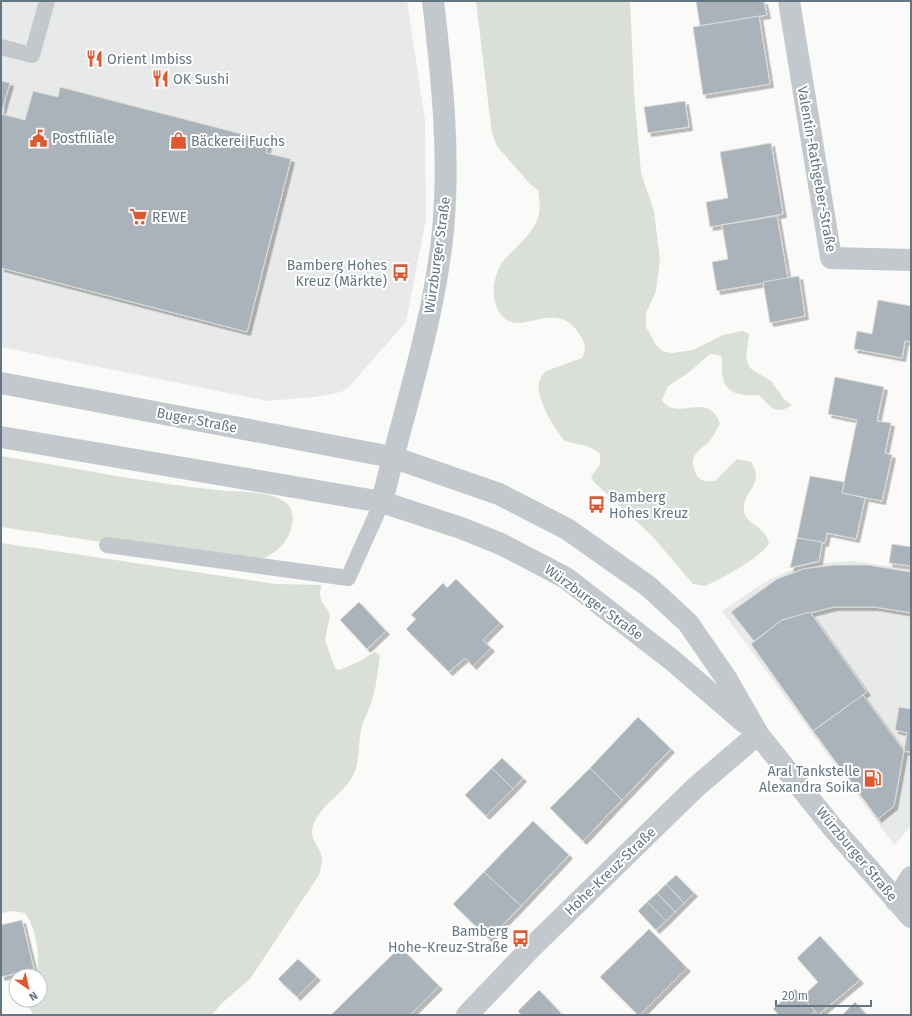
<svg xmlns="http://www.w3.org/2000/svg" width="912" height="1016" font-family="'Fira Sans',sans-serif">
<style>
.built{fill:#e8e9e9}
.green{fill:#dadfd7}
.building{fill:#aab3b9;stroke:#dcdcda;filter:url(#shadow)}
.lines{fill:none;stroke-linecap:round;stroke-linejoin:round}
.service{stroke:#c3c8cc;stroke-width:16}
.minor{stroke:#c3c8cc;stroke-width:22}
.tertiary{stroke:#c3c8cc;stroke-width:22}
.labels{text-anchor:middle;stroke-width:4;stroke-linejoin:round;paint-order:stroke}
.poi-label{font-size:14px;fill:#657683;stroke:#fff;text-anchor:start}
.street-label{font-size:14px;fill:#657683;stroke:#fff}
</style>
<defs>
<filter id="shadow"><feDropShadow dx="3.5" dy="3.5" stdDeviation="0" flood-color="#0004"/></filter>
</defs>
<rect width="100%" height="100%" fill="#fafaf8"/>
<g class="built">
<path d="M1 1H407L425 120 426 219 406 322 348 388 341 392 315 397 267 401 1 347Z"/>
<path d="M852 561 911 569V826L894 845 722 611 765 582 788 571 820 563Z"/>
</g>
<g class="green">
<path d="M476 1H630L634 92 641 173 654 211 660 260 656 291 646 313V327L656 345 662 351 672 353 693 350 723 335 743 331 749 334 746 358 750 368 771 381 784 399 792 405C776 416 771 407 759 395 729 397 720 389 722 357L718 355 710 354 687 374 668 386 662 400C676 423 709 389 720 424 717 428 715 434 712 438 702 451 686 453 696 474 700 482 708 482 715 481L737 459 751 462C766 484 742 491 744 510 745 525 764 524 769 543 762 557 721 579 705 586L693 584 652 536 593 481 591 477 600 464V454C590 444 578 445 565 441 555 430 535 397 539 382 540 378 543 374 546 371L582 358C587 350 585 343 580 335 556 296 524 337 503 317 489 302 492 276 504 260 515 248 528 238 536 223 541 212 540 201 538 190L530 184 497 146 492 134Z"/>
<path d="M1 456C76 468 151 484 227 491 244 492 272 491 286 503 298 513 292 534 283 544 271 558 259 560 243 563L1 527Z"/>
<path d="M1 543 276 584 322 585C316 601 325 603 330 615L325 640 335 668 339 670 356 663 375 652 380 655C378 669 377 683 373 697 370 709 363 719 361 731 358 745 360 761 354 773 345 794 320 804 313 826 309 837 317 844 321 854 323 861 321 868 319 875L250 979 221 1004 212 1015H34L28 1006 29 1000H40V976H36C42 960 35 925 25 913L13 911 1 913Z"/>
</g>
<g class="building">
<path d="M696 1H764L767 15 700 26Z"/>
<path d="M759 16 770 84 703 95 693 27Z"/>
<path d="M1 81 10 83 1 114 25 120 33 91 58 97 60 87 269 141 266 153 291 159 247 332 1 268Z"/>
<path d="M685 101 689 127 648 133 644 107Z"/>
<path d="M771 143 783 214 710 227 706 202 728 198 720 152Z"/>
<path d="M777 216 788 279 717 291 712 262 728 259 722 225Z"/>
<path d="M799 276 805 316 770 323 763 282Z"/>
<path d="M878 300 911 306V342L905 341 902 358 854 349 857 331 872 334Z"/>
<path d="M835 377 884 387 877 421 891 423 885 453 892 455 882 501 842 493 857 420 828 414Z"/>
<path d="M810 476 844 482 842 493 865 498 856 539 827 533 825 543 797 538Z"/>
<path d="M797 538 822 542 819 561 790 568Z"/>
<path d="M892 544 911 547V566L889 563Z"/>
<path d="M834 565H868L911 572V613L875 607H834L782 620 754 641 731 612 777 579 803 569Z"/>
<path d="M456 579 500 623 483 640 491 648 473 666 465 658 449 672 406 629 416 619 411 615 443 583 447 588Z"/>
<path d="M359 602 386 631 367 649 340 620Z"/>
<path d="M810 612 867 692 813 731 751 644 782 620Z"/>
<path d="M863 695 904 751 894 806 878 819 813 731Z"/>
<path d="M899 707 911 709V752L904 751 907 733 895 730Z"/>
<path d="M638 717 671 749 622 800 590 768Z"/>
<path d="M502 758 523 778 513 789 492 768Z"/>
<path d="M492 768 513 789 486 816 465 795Z"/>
<path d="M590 768 622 800 583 841 550 808Z"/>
<path d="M533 821 569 855 521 906 484 872Z"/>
<path d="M484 872 521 906 489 939 453 904Z"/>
<path d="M676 875 694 893 684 903 666 884Z"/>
<path d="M666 884 684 903 675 912 657 893Z"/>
<path d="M657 893 675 912 666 921 647 902Z"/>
<path d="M647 902 666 921 656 930 638 911Z"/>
<path d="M22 920 34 969 1 977V925Z"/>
<path d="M649 929 687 968 640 1015H638L600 977Z"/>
<path d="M820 936 860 980 818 1015 802 997 818 982 797 958Z"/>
<path d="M400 947 439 986 410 1015H331Z"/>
<path d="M298 959 317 977 297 997 278 979Z"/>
<path d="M795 989 815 1011 811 1015H779L773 1009Z"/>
<path d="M539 990 561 1013 559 1015H521L518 1011Z"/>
<path d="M855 1002 867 1015H842Z"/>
</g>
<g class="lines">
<g class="service">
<path d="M1 47 32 55 47 1"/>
<path d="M107 545 348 578 382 502"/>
</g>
<g class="minor">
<path d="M789 1 831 258 911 260"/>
<path d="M382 502C403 412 434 323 443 230 450 154 442 77 433 1"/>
<path d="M896 901 911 877"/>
<path d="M467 1015 530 949 696 787 758 734"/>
</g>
<g class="tertiary">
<path d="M1 383 392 457 499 494 567 529 648 586 688 623 726 678 758 734 833 828 911 917"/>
<path d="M1 437 382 502 461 528 501 544 566 578 672 660 745 723"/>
</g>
</g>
<defs>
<symbol id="restaurant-bare" viewBox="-9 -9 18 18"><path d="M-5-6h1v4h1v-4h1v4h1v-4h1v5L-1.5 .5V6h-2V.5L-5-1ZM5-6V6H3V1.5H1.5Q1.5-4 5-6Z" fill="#e4572e" stroke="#fff" stroke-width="2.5" paint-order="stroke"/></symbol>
<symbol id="civic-bare" viewBox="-9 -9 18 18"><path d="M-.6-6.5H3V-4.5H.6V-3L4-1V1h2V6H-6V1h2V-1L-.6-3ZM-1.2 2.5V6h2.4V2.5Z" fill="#e4572e" stroke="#fff" stroke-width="2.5" paint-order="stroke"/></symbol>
<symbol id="shop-bare" viewBox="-9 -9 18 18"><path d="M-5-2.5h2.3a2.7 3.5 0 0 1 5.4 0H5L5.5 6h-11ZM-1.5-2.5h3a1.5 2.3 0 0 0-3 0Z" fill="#e4572e" stroke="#fff" stroke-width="2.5" paint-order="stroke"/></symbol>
<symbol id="supermarket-bare" viewBox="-9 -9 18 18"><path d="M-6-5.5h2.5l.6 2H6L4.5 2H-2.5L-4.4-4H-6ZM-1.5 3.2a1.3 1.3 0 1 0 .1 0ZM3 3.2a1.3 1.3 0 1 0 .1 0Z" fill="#e4572e" stroke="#fff" stroke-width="2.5" paint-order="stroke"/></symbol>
<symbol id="bus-bare" viewBox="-9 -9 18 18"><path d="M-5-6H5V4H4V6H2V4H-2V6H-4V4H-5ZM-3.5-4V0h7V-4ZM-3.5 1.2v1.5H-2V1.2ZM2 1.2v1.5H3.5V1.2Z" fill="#e4572e" stroke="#fff" stroke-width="2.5" paint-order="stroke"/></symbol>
<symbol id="fuel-bare" viewBox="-9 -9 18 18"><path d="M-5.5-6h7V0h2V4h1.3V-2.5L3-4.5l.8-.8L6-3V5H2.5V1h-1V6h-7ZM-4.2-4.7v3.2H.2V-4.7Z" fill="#e4572e" stroke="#fff" stroke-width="2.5" paint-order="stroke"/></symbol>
</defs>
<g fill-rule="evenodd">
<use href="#restaurant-bare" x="82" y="46" width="25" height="25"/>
<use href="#restaurant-bare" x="148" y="66" width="25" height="25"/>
<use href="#civic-bare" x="26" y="126" width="25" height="25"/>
<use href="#shop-bare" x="166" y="128" width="25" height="25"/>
<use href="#supermarket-bare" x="126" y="204" width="25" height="25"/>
<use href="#bus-bare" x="388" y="260" width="25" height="25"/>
<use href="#bus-bare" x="584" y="492" width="25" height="25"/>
<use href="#fuel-bare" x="860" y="766" width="25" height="25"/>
<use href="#bus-bare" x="508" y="926" width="25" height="25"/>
</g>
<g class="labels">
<g class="poi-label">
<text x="107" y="64">Orient Imbiss</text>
<text x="173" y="84">OK Sushi</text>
<text x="52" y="143">Postfiliale</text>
<text x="191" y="146">Bäckerei Fuchs</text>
<text x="152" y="222">REWE</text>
<text x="387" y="270" text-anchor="end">Bamberg Hohes<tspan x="387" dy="16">Kreuz (Märkte)</tspan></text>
<text x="609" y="502">Bamberg<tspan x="609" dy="16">Hohes Kreuz</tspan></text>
<text x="860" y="776" text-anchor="end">Aral Tankstelle<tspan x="860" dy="16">Alexandra Soika</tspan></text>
<text x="508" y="936" text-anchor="end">Bamberg<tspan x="508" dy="16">Hohe-Kreuz-Straße</tspan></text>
</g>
<g class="street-label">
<text transform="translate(817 169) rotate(80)" y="5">Valentin-Rathgeber-Straße</text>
<text transform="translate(437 255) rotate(-82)" y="5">Würzburger Straße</text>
<text transform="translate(197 420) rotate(11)" y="5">Buger Straße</text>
<text transform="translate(594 602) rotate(36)" y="5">Würzburger Straße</text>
<text transform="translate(857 854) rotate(50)" y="5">Würzburger Straße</text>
<text transform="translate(610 871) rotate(-44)" y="5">Hohe-Kreuz-Straße</text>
</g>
</g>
<rect width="912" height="1016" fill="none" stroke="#657683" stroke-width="4"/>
<g transform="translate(28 988) rotate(146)"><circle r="19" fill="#ffffff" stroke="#c1c8cd"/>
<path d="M0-3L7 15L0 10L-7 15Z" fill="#e4572e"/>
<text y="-6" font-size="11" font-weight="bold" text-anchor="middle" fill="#657683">N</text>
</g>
<path d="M776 1000v6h95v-6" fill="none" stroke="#657683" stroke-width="2"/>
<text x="782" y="1000" font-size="12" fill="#657683" stroke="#ffffff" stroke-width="3" paint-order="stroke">20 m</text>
</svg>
